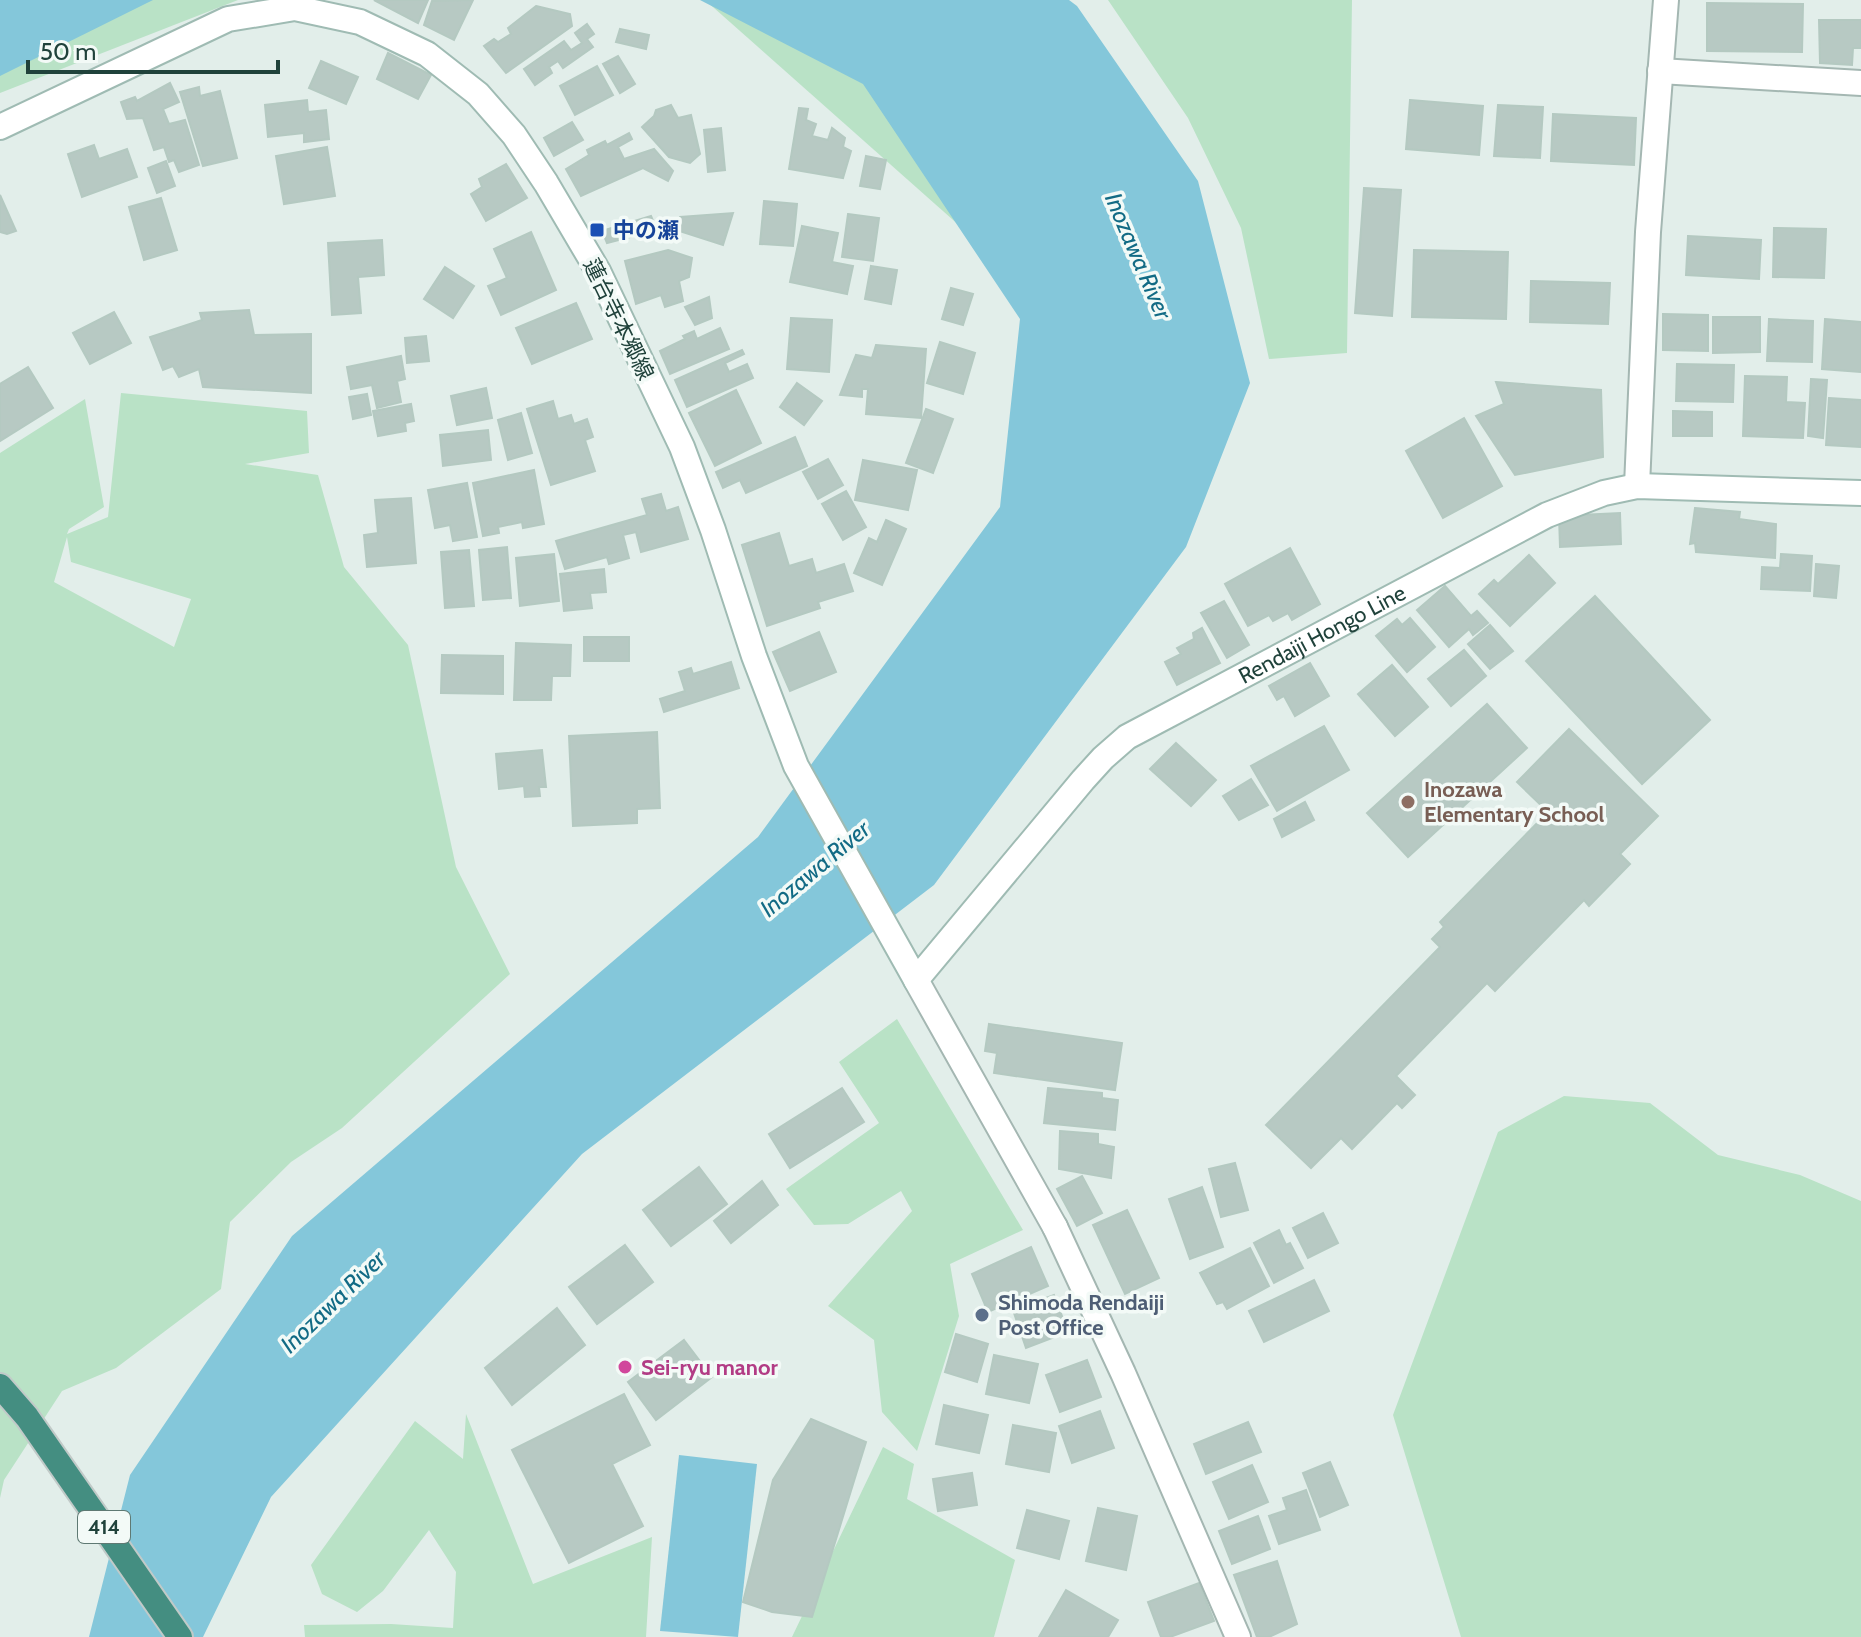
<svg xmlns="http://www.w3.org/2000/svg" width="1861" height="1637" font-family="Cabin,'Noto Sans JP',sans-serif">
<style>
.green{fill:#b9e2c6;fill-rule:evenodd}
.water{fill:#84c7da}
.building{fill:#b7c9c3;stroke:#b4c9c1;stroke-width:2}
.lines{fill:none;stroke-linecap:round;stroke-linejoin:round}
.minor-casing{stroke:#a4b7b2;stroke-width:28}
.tertiary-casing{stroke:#a4b7b2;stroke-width:28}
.secondary-casing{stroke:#9fbbb3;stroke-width:28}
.trunk-casing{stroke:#c1cac8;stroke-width:28}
.minor{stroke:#fff;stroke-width:24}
.tertiary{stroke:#fff;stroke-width:24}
.secondary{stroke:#fff;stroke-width:24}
.trunk{stroke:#448e81;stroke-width:24}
.transit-dot{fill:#1a4fb4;stroke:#f3faf7;stroke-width:3}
.education-dot{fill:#8d6e63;stroke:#f3faf7;stroke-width:3}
.service-dot{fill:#5c6f8a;stroke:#f3faf7;stroke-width:3}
.hotel-dot{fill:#d1479c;stroke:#f3faf7;stroke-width:3}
.labels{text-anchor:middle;stroke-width:7;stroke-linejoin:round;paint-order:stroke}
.shield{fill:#f3faf7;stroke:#5f7973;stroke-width:2}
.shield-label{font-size:20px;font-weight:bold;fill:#20423b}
.transit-label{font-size:22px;font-weight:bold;fill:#164399;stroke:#f3faf7;text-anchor:start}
.street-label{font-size:22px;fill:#20423b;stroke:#f3faf7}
.education-label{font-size:22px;font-weight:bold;fill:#785e54;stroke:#f3faf7;text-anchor:start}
.service-label{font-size:22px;font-weight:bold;fill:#4e5e75;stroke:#f3faf7;text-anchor:start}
.hotel-label{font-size:22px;font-weight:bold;fill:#b23c85;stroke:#f3faf7;text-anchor:start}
.water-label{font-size:24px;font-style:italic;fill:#126b85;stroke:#f3faf7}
</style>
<rect width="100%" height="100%" fill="#e2eeea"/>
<g class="green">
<path d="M0 0H238L0 93Z"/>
<path d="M705 0H923L988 251Z"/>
<path d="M1108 0H1352L1347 353 1269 359 1241 228 1188 118Z"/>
<path d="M121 393 307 411 309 453 245 464 318 475 344 567 408 645 456 867 510 974 342 1128 291 1162 230 1222 221 1289 116 1368 62 1391 4 1480 0 1498V453L85 399 104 507 69 529 67 534 108 517ZM67 537 71 562 191 599 174 647 54 582Z"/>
<path d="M897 1019 1023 1230 950 1264 959 1316 917 1451 882 1412 874 1340 828 1306 912 1211 901 1191 848 1224 814 1225 786 1189 879 1123 839 1062Z"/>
<path d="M1564 1096 1650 1103 1718 1155 1800 1175 1861 1201V1637H1461L1393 1415 1498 1132Z"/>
<path d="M466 1414 533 1584 652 1537 646 1637H305L304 1625 391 1624 453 1628 456 1572 429 1530 383 1591 357 1612 322 1594 311 1565 415 1421 463 1459Z"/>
<path d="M883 1447 914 1464 907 1499 1015 1560 994 1637H792Z"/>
</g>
<g class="water">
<path d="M0 0H153L0 76Z"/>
<path d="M700 0H1069L1077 6 1198 181 1250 383 1186 547 934 885 582 1154 271 1497 203 1637H89L130 1475 292 1236 758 837 1000 507 1020 319 863 84Z"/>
<path d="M679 1455 757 1464 738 1637 660 1631Z"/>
</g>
<g class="building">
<path d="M374 0H428L418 23Z"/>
<path d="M473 0 454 40 424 25 432 1Z"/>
<path d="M1707 3 1803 4 1802 52 1707 51Z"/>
<path d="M536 6 570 14 572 26 506 73 484 46 494 39 498 42 511 34 508 28Z"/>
<path d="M1819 20H1861V48H1853L1852 65 1820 63Z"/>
<path d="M587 24 594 34 587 39 593 47 563 68 558 61 549 67 552 73 535 85 524 69 564 41 571 50 582 43 575 33Z"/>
<path d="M620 29 649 35 646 49 616 42Z"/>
<path d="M388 53 431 75 418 99 377 79Z"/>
<path d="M618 56 635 84 620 93 603 64Z"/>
<path d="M321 61 358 77 346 104 309 88Z"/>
<path d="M597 66 613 95 575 115 560 86Z"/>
<path d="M170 83 179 102 163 109 169 124 185 120 199 165 179 172 174 160 169 162 164 147 154 150 143 118 127 119 121 102 135 97 137 101Z"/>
<path d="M199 87 200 96 220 91 237 158 203 166 180 92Z"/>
<path d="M307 100 308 112 326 110 329 139 304 142V133L268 137 265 105Z"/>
<path d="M1410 100 1483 106 1479 155 1406 149Z"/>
<path d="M671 105 678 118 691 115 700 154 690 163 669 157 642 127 654 116 656 110Z"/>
<path d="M1498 105 1543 107 1540 158 1494 156Z"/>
<path d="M799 108 808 109 806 120 816 124 812 136 828 140 832 128 845 138 843 147 851 151 843 178 789 169Z"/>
<path d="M1553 114 1636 118 1634 165 1551 161Z"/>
<path d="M572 122 583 140 554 156 544 138Z"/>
<path d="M721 128 725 170 708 172 704 130Z"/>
<path d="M629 133 632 139 618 147 624 159 654 149 673 171 668 181 643 168 581 196 566 169 589 155 587 150 605 141 607 145Z"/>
<path d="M94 145 99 159 127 149 137 177 82 197 68 154Z"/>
<path d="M327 147 335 196 284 204 276 156Z"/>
<path d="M866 156 886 160 880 189 860 186Z"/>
<path d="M166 161 175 186 157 193 148 168Z"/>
<path d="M506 164 527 198 486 221 471 194 482 187 479 179Z"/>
<path d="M1364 188 1401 190 1392 316 1355 313Z"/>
<path d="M0 195 16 231 7 234 0 232Z"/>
<path d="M161 198 177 250 144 260 129 207Z"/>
<path d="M764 201 797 204 793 246 760 244Z"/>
<path d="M733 213 723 245 673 229 680 217Z"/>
<path d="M848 214 879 218 873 261 842 257Z"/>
<path d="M651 216 657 230 607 243 602 231Z"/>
<path d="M802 226 838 233 832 262 853 266 847 294 790 282Z"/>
<path d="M1774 228 1826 229 1824 278 1773 277Z"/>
<path d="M531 232 556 290 501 315 488 286 507 278 494 249Z"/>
<path d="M1688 236 1761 240 1759 279 1686 275Z"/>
<path d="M382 240 384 275 358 277 361 313 332 315 328 243Z"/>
<path d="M668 250 692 258 689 277 679 281 683 301 665 307 661 295 636 304 625 261Z"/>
<path d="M1414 250 1508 252 1506 319 1412 317Z"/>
<path d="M871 266 897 270 891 304 865 299Z"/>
<path d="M445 267 474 286 453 318 424 299Z"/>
<path d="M1531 281 1610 283 1608 324 1530 322Z"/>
<path d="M951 288 973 294 963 325 942 319Z"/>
<path d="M709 297 712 318 695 325 685 307Z"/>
<path d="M576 303 592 339 532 364 516 328Z"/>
<path d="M249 310 254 335 311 334V393L203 387 199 369 179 377 173 366 163 370 150 337 202 320 200 313Z"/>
<path d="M114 312 131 343 90 364 73 333Z"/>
<path d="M1663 314 1708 315V351L1663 350Z"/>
<path d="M1713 317H1760V352L1713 353Z"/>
<path d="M791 318 832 320 829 372 787 369Z"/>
<path d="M1769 319 1813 321 1812 362 1767 361Z"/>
<path d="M1825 319 1861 322V372L1822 369Z"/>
<path d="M720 328 729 349 670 374 660 351 685 339 683 336 694 331 697 339Z"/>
<path d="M426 336 429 361 407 363 405 338Z"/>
<path d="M940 342 975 353 963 394 927 383Z"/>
<path d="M876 345 926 349 921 418 866 414 868 389H862V397L840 395 856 355 872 358Z"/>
<path d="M742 350 744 354 725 363 729 372 747 364 753 378 687 407 675 380Z"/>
<path d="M401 356 405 379 397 381 401 402 377 408 372 385 351 389 347 367Z"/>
<path d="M1677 364 1734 365 1733 402 1676 401Z"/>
<path d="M28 367 53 408 0 441V384Z"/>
<path d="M1745 376 1787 377 1786 402 1805 403 1803 438 1743 436Z"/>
<path d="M1811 379 1827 380 1823 438 1808 436Z"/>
<path d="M1496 382 1601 390 1603 457 1515 475 1476 416 1504 404Z"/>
<path d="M797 383 822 401 804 425 780 407Z"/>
<path d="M486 388 492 418 457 425 451 396Z"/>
<path d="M736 390 761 443 715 466 689 413Z"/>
<path d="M367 394 371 415 353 419 349 397Z"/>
<path d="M1829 398 1861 400V447L1826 445Z"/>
<path d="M553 401 558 419 571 415 574 424 587 419 593 437 585 440 595 471 551 485 527 409Z"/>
<path d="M411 404 414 421 405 423 406 431 378 436 373 411Z"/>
<path d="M926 409 953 419 933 473 906 463Z"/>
<path d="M1673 411 1712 412V436H1673Z"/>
<path d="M521 413 532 453 508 460 498 420Z"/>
<path d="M1464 418 1502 486 1443 518 1406 451Z"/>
<path d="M488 430 491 460 443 466 440 435Z"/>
<path d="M795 437 807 466 746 493 740 480 723 488 716 472Z"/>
<path d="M828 459 843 485 818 499 803 472Z"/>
<path d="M863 460 917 470 908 510 855 500Z"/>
<path d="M534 470 544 524 523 528 522 522 498 527 499 533 483 536 473 483Z"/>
<path d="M467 483 477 537 453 541 450 525 435 528 428 490Z"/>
<path d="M846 491 866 527 843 540 822 504Z"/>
<path d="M661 494 666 511 678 507 688 539 641 552 636 532 623 535 629 558 609 564 607 557 565 569 556 541 647 515 642 499Z"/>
<path d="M411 498 416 563 367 567 364 535 378 533 375 500Z"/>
<path d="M1695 508 1740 512 1739 519 1776 524 1775 558 1696 552 1695 543 1690 544Z"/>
<path d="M1620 513 1621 544 1560 547 1559 516Z"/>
<path d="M886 520 906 529 882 585 854 573 869 538 877 542Z"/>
<path d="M779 533 789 566 812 559 816 573 844 564 853 591 818 602 820 608 767 626 742 545Z"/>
<path d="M507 547 511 598 483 600 479 550Z"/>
<path d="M1290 548 1320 604 1292 620 1288 613 1273 621 1269 615 1248 626 1225 584Z"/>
<path d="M469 550 474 606 445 608 441 552Z"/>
<path d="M554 554 559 601 520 606 516 558Z"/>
<path d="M1781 554 1812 556 1810 591 1761 589 1762 567 1780 568Z"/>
<path d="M1529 555 1555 583 1510 626 1479 594 1494 580 1498 584Z"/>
<path d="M1816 564 1839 566 1836 598 1814 596Z"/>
<path d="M604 569 606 592 590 593 592 608 564 611 560 574Z"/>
<path d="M1445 586 1471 616 1477 611 1488 623 1473 635 1469 629 1449 647 1417 610Z"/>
<path d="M1595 596 1710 720 1642 784 1526 661Z"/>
<path d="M1224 601 1249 645 1227 658 1201 613Z"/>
<path d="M1410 618 1435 647 1407 672 1376 636 1397 619 1402 625Z"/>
<path d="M1490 625 1513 651 1490 669 1468 644Z"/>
<path d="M1202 628 1220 663 1177 685 1165 662 1181 654 1177 648 1194 639 1193 633Z"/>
<path d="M819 632 836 672 790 691 773 652Z"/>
<rect x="584" y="637" width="45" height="24"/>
<path d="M516 643 571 645 570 676H552L551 700H514Z"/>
<path d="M1464 650 1486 676 1451 706 1428 679Z"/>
<path d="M442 655 503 656V694L441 693Z"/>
<path d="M731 662 739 688 664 712 660 699 685 691 679 672 691 668 693 674Z"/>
<path d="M1310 663 1329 696 1295 716 1284 696 1277 700 1269 686Z"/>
<path d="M1392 665 1428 707 1395 736 1358 694Z"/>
<path d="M1487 704 1527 748 1408 857 1367 813Z"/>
<path d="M1324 726 1349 770 1277 811 1251 766Z"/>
<path d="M1569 729 1658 816 1620 854 1630 864 1589 906 1584 900 1495 991 1487 983 1396 1076 1415 1095 1402 1108 1397 1103 1352 1149 1341 1138 1311 1168 1266 1125 1440 947 1432 939 1444 927 1440 922 1548 812 1517 782Z"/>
<path d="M657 732 660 808 637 809V823L573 826 569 736Z"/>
<path d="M1176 743 1216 780 1191 806 1150 769Z"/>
<path d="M542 750 546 787H539L540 796 525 797 524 786 499 789 496 754Z"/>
<path d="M1251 779 1268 805 1239 820 1223 796Z"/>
<path d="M1305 802 1314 820 1282 837 1274 819Z"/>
<path d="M989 1024 1122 1043 1115 1090 994 1073 997 1053 985 1051Z"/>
<path d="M842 1088 864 1122 790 1168 769 1134Z"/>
<path d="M1048 1088 1102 1093V1098L1118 1100 1115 1130 1044 1123Z"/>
<path d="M1060 1131 1098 1134V1144L1114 1147 1111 1178 1059 1169Z"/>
<path d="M1235 1163 1248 1210 1221 1217 1209 1169Z"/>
<path d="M699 1167 727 1204 671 1246 643 1210Z"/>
<path d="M1082 1176 1102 1213 1077 1226 1057 1189Z"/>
<path d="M762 1181 778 1205 731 1243 714 1221Z"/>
<path d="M1202 1187 1223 1247 1190 1259 1169 1199Z"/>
<path d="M1127 1210 1159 1278 1125 1294 1093 1225Z"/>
<path d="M1323 1213 1338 1243 1308 1258 1293 1228Z"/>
<path d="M1279 1230 1286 1245 1290 1243 1303 1268 1274 1283 1254 1243Z"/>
<path d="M625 1245 653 1282 597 1324 569 1287Z"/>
<path d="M1031 1247 1048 1286 988 1312 972 1274Z"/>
<path d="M1250 1248 1269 1286 1227 1309 1223 1302 1217 1304 1200 1273Z"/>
<path d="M1314 1280 1329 1311 1264 1342 1249 1311Z"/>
<path d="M1054 1295 1068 1332 1026 1348 1013 1310Z"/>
<path d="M557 1308 585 1345 512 1405 485 1368Z"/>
<path d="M956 1334 988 1344 977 1382 945 1372Z"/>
<path d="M684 1340 712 1377 656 1420 628 1382Z"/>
<path d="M994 1355 1038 1364 1029 1403 986 1394Z"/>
<path d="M1087 1360 1101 1397 1060 1412 1046 1375Z"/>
<path d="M624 1394 650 1445 612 1464 643 1526 569 1563 512 1450Z"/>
<path d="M944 1405 988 1415 979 1453 936 1444Z"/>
<path d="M1100 1411 1114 1448 1072 1463 1059 1426Z"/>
<path d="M811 1419 866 1442 812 1617 772 1612 743 1602 773 1480Z"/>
<path d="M1248 1422 1261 1452 1206 1474 1194 1444Z"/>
<path d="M1013 1425 1056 1433 1049 1472 1006 1464Z"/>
<path d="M1330 1462 1348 1505 1320 1517 1303 1473Z"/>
<path d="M1252 1465 1268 1502 1229 1519 1213 1482Z"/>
<path d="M972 1473 977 1505 938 1511 933 1479Z"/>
<path d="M1306 1490 1320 1530 1279 1544 1269 1516 1287 1510 1283 1498Z"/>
<path d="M1098 1508 1137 1516 1126 1570 1086 1561Z"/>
<path d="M1027 1510 1069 1521 1059 1559 1017 1548Z"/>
<path d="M1258 1516 1270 1549 1232 1564 1219 1531Z"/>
<path d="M1277 1561 1297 1624 1269 1637H1257L1234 1575Z"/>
<path d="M1199 1583 1214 1621 1170 1637H1161L1148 1602Z"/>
<path d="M1066 1590 1118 1620 1108 1637H1039Z"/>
</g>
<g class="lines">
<defs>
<g id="minor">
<path d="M1660 71 1861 83"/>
<path d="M1637 486 1648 232 1666 0"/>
<path d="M916 980 1055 1227"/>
</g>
<path id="tertiary" d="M1055 1227 1123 1373 1238 1637"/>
<g id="secondary">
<path id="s1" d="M0 127 228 19 295 8 360 22 427 54 478 94 514 135 546 183 598 271 682 447 713 530 754 656 796 766 916 980 1083 780 1103 758 1127 737 1547 515 1604 493 1637 486 1861 493"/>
</g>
<path id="trunk" d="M0 1386 27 1417 180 1637"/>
</defs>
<use href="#minor" class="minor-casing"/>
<use href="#tertiary" class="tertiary-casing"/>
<use href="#secondary" class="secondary-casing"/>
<use href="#trunk" class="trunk-casing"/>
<use href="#minor" class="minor"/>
<use href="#tertiary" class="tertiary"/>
<use href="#secondary" class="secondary"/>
<use href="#trunk" class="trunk"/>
</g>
<rect class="transit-dot" x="589" y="222" width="16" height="16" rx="4"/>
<circle class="education-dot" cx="1408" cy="802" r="8"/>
<circle class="service-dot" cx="982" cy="1315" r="8"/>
<circle class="hotel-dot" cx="625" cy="1367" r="8"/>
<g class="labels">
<rect class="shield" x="78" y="1511" width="52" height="32" rx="6"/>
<g class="shield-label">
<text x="104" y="1534">414</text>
</g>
<g class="transit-label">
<text x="613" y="238">中の瀬</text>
</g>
<g class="street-label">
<text transform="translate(619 319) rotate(64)" y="8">蓮台寺本郷線</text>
<text dy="8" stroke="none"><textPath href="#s1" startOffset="2062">Rendaiji Hongo Line</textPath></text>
</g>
<g class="education-label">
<text x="1424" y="797">Inozawa<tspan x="1424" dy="25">Elementary School</tspan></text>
</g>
<g class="service-label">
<text x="998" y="1310">Shimoda Rendaiji<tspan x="998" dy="25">Post Office</tspan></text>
</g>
<g class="hotel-label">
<text x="641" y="1375">Sei-ryu manor</text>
</g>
<g class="water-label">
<text transform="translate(1138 256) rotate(67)" y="8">Inozawa River</text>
<text transform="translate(815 869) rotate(-40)" y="8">Inozawa River</text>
<text transform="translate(333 1302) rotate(-44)" y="8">Inozawa River</text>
</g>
</g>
<path d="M28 60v12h250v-12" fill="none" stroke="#20423b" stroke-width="4"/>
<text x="40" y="60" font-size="24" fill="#20423b" stroke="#f3faf7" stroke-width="6" paint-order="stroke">50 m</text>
</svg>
